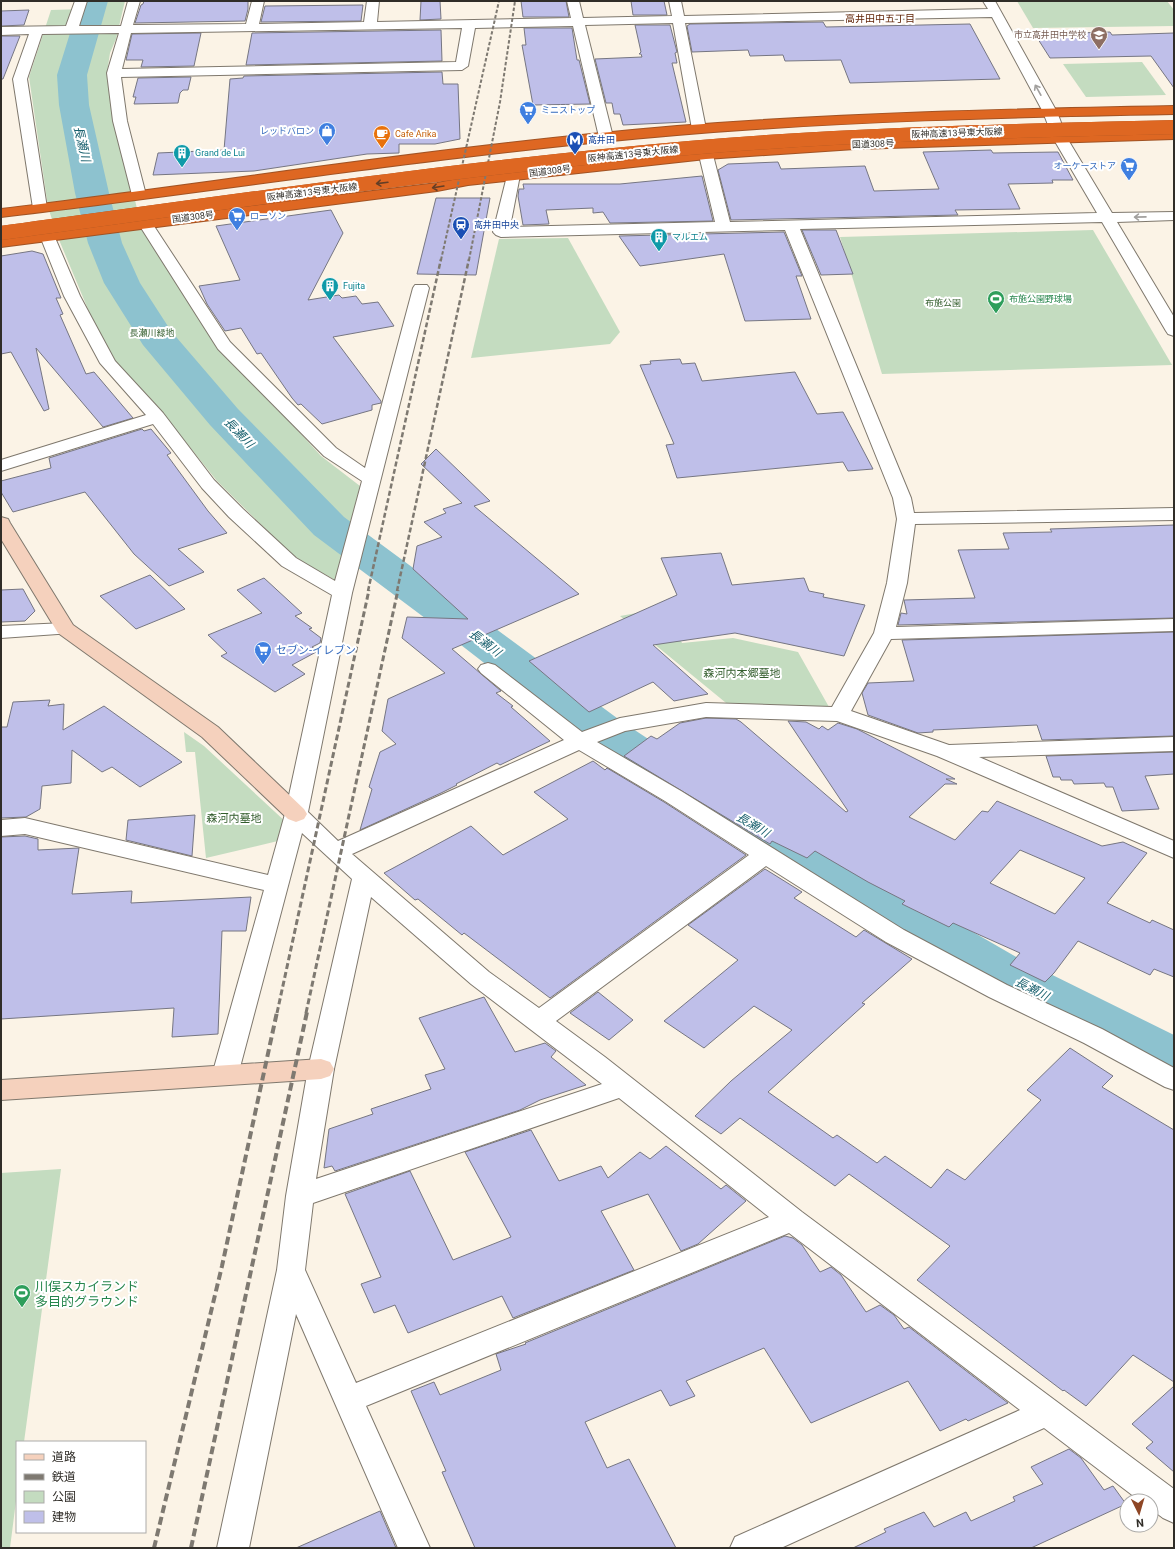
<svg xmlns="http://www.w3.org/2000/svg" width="1175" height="1549" font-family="Roboto,'Noto Sans JP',sans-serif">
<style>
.green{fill:#c4dcc0}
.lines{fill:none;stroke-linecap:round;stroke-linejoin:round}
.river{fill:#8dc2cf;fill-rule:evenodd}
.building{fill:#bfbfe9;stroke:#767682;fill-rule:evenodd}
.street-casing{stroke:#7f786d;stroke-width:2}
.secondary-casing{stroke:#7f786d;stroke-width:2}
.highway-casing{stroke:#a15324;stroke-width:2}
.street{fill:#fff;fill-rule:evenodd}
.secondary{fill:#f5d1bd;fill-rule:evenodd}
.highway{fill:#de6722;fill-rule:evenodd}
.rail-far3{stroke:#7e7971;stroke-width:2;stroke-dasharray:3.5 2;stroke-linecap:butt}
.rail-far2{stroke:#7e7971;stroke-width:2.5;stroke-dasharray:5 2.5;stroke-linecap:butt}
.rail-far1{stroke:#7e7971;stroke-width:3;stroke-dasharray:6 3;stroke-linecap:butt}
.rail{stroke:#7e7971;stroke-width:4;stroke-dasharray:8 4;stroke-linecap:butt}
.highway-bridge-casing{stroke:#a15324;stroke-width:14;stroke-linecap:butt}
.highway-bridge{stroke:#de6722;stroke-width:14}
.oneway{stroke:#a2a09e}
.oneway2{stroke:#643e26}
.labels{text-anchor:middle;stroke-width:4;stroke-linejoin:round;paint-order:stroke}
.far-education-label{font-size:9px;fill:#785e54;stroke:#fff;text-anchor:end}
.far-shop-label{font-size:9px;fill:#366cbe;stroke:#fff;text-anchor:start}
.far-street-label{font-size:9px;fill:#302d28;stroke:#fff}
.far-food-label{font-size:9px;fill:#c56008;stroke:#fff;text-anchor:start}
.far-transit-label{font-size:9px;fill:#164399;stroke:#fff;text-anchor:start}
.far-culture-label{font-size:9px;fill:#0d838f;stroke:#fff;text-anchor:start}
.far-leisure-label{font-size:9px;fill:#27864d;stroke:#fff;text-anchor:start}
.far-park-label{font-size:9px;fill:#335d2d;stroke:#fff}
.far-neighbourhood-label{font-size:10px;fill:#5d1f00;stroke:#fff}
.shop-label{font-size:11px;fill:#366cbe;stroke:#fff;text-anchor:start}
.park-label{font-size:11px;fill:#335d2d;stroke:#fff}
.water-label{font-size:12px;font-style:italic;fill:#19606e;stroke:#fff}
.near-leisure-label{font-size:13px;fill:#27864d;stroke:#fff;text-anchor:start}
</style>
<rect width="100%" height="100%" fill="#fbf3e6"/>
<g class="green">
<path d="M86 1H125L116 39 110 53 107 73 141 227 171 271 205 328 321 456 360 486 335 580 295 558 217 481 152 400 112 360 95 326 57 235 48 207 29 77 51 10 83 9Z"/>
<path d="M1017 1H1167L1174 10V26L1033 28Z"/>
<path d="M1142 62 1166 95 1086 97 1063 64Z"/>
<path d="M1093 230 1172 365 882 374 840 237Z"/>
<path d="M568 238 620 332 610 344 471 358 499 239Z"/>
<path d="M665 608 682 643 733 638 798 652 829 707H731L620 616Z"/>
<path d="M184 732 204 746 288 824 282 840 206 858 195 752H186Z"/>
<path d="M61 1169 24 1442H17V1493L10 1548H1V1173Z"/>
</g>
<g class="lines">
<path class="river" d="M80 1H108L87 75 89 105 109 193 122 243 140 283 171 331 238 409 344 517 621 721 665 750 850 861 1018 958 1174 1035V1083L1153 1077 978 986 812 887 629 772 587 743 461 645 314 535 210 425 143 345 104 283 88 243 75 193 59 105 57 75Z"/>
</g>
<g class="building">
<path d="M144 1H248V9L245 21 135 23 141 5 143 4Z"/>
<path d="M421 1H440L441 19 420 20Z"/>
<path d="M521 1H566L569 17H523Z"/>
<path d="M631 1H664L667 15H633Z"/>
<path d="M363 5 361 21 261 22 265 6Z"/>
<path d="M29 10 24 25 1 26V11Z"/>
<path d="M823 22 826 27 970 24 1000 79 850 83 841 60 785 61 783 55 750 56 748 50 692 52 687 26 690 24Z"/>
<path d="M635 25H670L677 52 675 53 677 63H672L686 122 623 125 620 114H614L612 103H606L595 59 642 57 641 54H639L641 52Z"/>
<path d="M524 28H572L577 60H579L590 104 533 105 522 45H526Z"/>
<path d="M441 30 442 61 246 65 252 33Z"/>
<path d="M1110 32 1112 35 1174 33V88L1151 56 1050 58 1036 36 1044 35 1043 34Z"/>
<path d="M201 33 194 66 141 67 143 60H126L132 34Z"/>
<path d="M1 36H20L3 79H1Z"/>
<path d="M442 72 443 84H458L460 139 435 144H399V153L367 154 254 171 153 175 158 153 224 150 230 79 243 78 244 76Z"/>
<path d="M191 77 188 90H183L180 93 178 103 134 104 136 97H133L138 78Z"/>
<path d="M991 150 993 153 1058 152 1073 180H1052L1053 183 1008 184 1020 209 955 210 958 215 731 220 718 170 728 164 778 162 781 169 865 166 874 191 939 189 923 152Z"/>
<path d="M702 176 713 221 610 223 603 212 593 213V208L546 210 549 224 523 225 518 196 519 189H524L523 184H620Z"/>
<path d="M436 198H490L476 275 417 274Z"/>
<path d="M331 210 343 233 308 300 339 295 342 298 356 296 362 304 378 302 394 326 333 337 381 401V403L372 405V410L322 424 301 404 298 405 292 398 261 353 257 354 241 328 225 331 207 304 199 286 240 280 216 226Z"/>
<path d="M802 230H836L853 274 821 275Z"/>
<path d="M784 232 802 276H796L811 319 745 321 724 254 640 266 619 236Z"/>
<path d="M32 251 43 254 61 298H56L63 314 60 315 86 374 94 372 133 418 103 427 36 348 49 409 44 411 11 352 1 354V256Z"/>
<path d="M680 359 682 364 695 363 702 381 795 372 817 414 843 412 873 469 848 471 843 462 677 478 666 445 674 444 640 365 651 364 650 361Z"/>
<path d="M142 429 144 431 151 429 171 453 167 455 208 511 227 533 178 549 204 572 169 586 134 554 85 492 13 512 1 492V481L51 468 49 458Z"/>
<path d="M436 449 490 501 474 506 579 594 452 649 501 691 496 693 513 706 511 707 550 741 500 765 497 763 456 784 457 785 441 793 360 830 372 789 369 787 380 752 396 744 382 731 388 699 445 673 402 638 407 617 468 619 413 569 417 546 442 537 424 522 446 513 443 509 462 503 421 464Z"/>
<path d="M1174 525V618L898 625 901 613 907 614 904 600 975 598 958 550 1009 549 1003 533 1052 532 1050 529Z"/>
<path d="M721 553 732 585 804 578 809 591 824 594 823 597 865 605 844 656 735 633 653 645 708 694 674 701 653 682 589 712 529 661 677 595 661 558Z"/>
<path d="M150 575 185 609 136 629 100 596Z"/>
<path d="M264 578 302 613 295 616 312 628 309 629 321 638 320 643 312 647 318 651 292 665 305 674 275 692 221 656 227 653 208 635 262 613 237 590Z"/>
<path d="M23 589 35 611 25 621 1 622V590Z"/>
<path d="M1174 632V736L1042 740 1037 725 933 730V732L918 733 868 715 862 693 868 683 914 681 902 640Z"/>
<path d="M50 700 48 706 64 704 63 730 104 706 182 762 140 787 112 767 102 772 72 750 71 783 42 786 40 809 26 817 1 818V727H7L13 702Z"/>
<path d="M706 718 736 719 741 722 846 812 848 811 788 721 806 722 819 729 822 726 828 730 838 723 857 729 955 779H946L957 784H945L909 817 955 840 982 811 988 812 997 801 1102 846 1123 842 1147 853 1107 903 1150 923 1152 920 1174 930V977L1154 969 1150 975 1078 941 1054 973 1045 982 1010 965 1020 953 953 923 949 927 902 904 905 901 868 882 815 851 807 858 772 841 770 844 624 756 651 736 657 739 680 723ZM1020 850 1085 878 1055 914 990 883Z"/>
<path d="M1174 752V774L1145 776 1159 809 1122 811 1113 787H1106L1104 783 1074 784 1072 780H1061L1060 777H1053L1046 756Z"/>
<path d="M593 761 605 770 607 768 664 802 746 855 550 998 464 933 462 935 418 899 415 900 384 873 471 826 503 855 568 819 534 792Z"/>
<path d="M195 815 192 856 126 840 128 820Z"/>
<path d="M25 836 38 839V850L79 848 72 894 132 891 131 903 251 897 246 931H222L218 1034 172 1037 174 1008 1 1019V837Z"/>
<path d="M765 869 802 892 794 898 856 937 864 930 912 959 862 1003 865 1004 768 1092 833 1138 837 1135 877 1163 885 1156 931 1188 947 1169 965 1180 1041 1100 1027 1090 1070 1048 1113 1076 1102 1087 1174 1130V1382L1133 1355 1086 1406 1064 1390 1063 1391 917 1280 950 1246 849 1174 835 1186 740 1118 721 1134 695 1116 731 1081 792 1030 754 1006 704 1048 664 1021 738 960 688 925Z"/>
<path d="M598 992 633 1020 609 1040 570 1013Z"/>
<path d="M484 997 515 1052 545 1043 556 1051 551 1057 586 1085 540 1100 520 1110 335 1171 332 1166 324 1168 329 1129 373 1114 371 1109 431 1089 425 1075 445 1069 419 1018Z"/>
<path d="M531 1130 559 1181 601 1166 608 1178 640 1152 650 1159 666 1146 721 1189 726 1185 746 1201 698 1244 681 1251 648 1194 601 1211 634 1270 513 1318 502 1296 408 1333 395 1305 374 1313 361 1284 381 1277 345 1194 410 1171 453 1260 511 1237 465 1152Z"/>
<path d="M785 1236 793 1238 802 1245 820 1272 831 1267 841 1275 866 1312 880 1305 894 1315 904 1329 909 1327 1008 1403 968 1421 966 1419 940 1431 908 1381 811 1423 764 1348 686 1381 695 1396 670 1406 661 1390 585 1422 607 1468 629 1459 676 1548H475L442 1472 446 1471 411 1391 434 1382 440 1395 501 1370 496 1354 526 1344 525 1343Z"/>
<path d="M1174 1386V1472L1146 1448 1153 1442 1132 1424Z"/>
<path d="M1069 1449 1081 1458 1104 1490 1113 1486 1126 1504 1031 1548H853L886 1532 884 1529 924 1512 934 1527 966 1512 971 1521 1015 1501 1013 1497 1043 1484 1031 1467Z"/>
<path d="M380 1511 396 1548H296Z"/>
</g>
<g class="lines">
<defs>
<g id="street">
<path d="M75 1H87L79 26H121L128 1H140L133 25 246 24 252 1H264L259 24 364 22 367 1H379L377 22 571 18 567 1H579L583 18 672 16 669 1H681L684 16 988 9 983 1H995L1057 112 1067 138 1112 213 1174 212V220L1117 222 1174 317V336L1168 334 1166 331 1102 222 800 229 911 498 914 513 1174 508V520L915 524 907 583 896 627 1174 619V631L891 639 851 711 949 745 1174 737V751L979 757 1174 841V858L937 756 837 721 706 717 625 731 597 742 681 791 904 930 1007 985 1102 1029 1174 1068V1090L1165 1087 1084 1043 989 997 886 942 766 866 556 1021 605 1057 802 1212 1174 1489V1523L1163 1518 1151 1509V1501H1140L1044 1428 781 1548H730L735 1537 1020 1410 789 1233 366 1406 430 1548H398L296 1314 249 1548H217L277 1270 286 1196 308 1069 352 879 302 833 238 1075 234 1082 225 1085 216 1082 212 1075 264 890 25 834 1 836V820L25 818 268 875 285 814 332 595 282 566 229 517 202 488 153 424 1 471V460L146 415 100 363 64 296 40 236 43 233H53L80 296 115 361 163 413 214 480 243 509 296 558 335 581 362 481 324 456 218 349 138 223 140 220H150L230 342 336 448 365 468 413 288 415 285H427L429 288 352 593 308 812 338 841 564 740 481 673 478 669 481 665 488 663 495 665 582 732 620 718 706 703 832 707 874 633 887 583 897 519 893 498 785 230 501 237 496 235 493 232 508 172H518L520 175 510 227 715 222 699 155 701 152H711L713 155 730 222 1097 213 1053 138 1043 112 992 17 685 23 706 129 704 132H694L692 129 673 23 585 25 613 137 611 140H601L599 137 573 26 475 28 468 66 462 70 121 77 127 121 146 195 144 198H134L132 195 113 121 107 73 119 33 42 34 27 79 47 208 45 211H35L33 208 13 79 29 34 1 35V27L66 26ZM462 28 456 62 122 69 131 33ZM579 750 665 801 749 855 539 1008 489 972 352 854ZM371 897 471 984 602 1084 316 1179 334 1069ZM619 1098 769 1217 356 1383 305 1270 313 1203Z"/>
<path d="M65 623 72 625 75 629 72 633 1 638V626Z"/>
</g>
<g id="secondary">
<path d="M1 517 8 519 10 523 73 625 218 727 304 809 307 814 304 819 296 822 288 819 202 737 58 633 1 539Z"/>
<path d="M321 1059 330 1062 334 1069 330 1076 321 1079 1 1100V1080Z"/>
</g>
<g id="highway">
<path d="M1174 106V114C1008 117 842 121 677 135 451 154 226 190 1 217V209C226 181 451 145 677 126 842 113 1008 109 1174 106Z"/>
<path d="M1174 131V139L855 149 706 159 468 185 437 191 1 247V237L437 183 468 177 706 151 855 141Z"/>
</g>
</defs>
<use href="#street" class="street-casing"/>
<use href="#secondary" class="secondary-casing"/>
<use href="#highway" class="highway-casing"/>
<use href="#street" class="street"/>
<use href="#secondary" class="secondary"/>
<use href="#highway" class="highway"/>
<g class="rail-far3">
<path d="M441 260 499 1"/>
<path d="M469 260 500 102 515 1"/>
</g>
<g class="rail-far2">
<path d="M368 591 441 259"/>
<path d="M397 591 469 259"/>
</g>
<g class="rail-far1">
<path d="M277 1013 369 590"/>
<path d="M306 1013 398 590"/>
</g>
<g class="rail">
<path d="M154 1548 222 1266 277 1012"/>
<path d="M191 1548 307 1012"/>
</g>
<defs>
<path id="highway-bridge" d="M1 233C230 202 459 168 689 148 850 134 1012 131 1174 127"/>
</defs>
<use href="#highway-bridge" class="highway-bridge-casing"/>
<use href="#highway-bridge" class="highway-bridge"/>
</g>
<defs><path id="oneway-shaft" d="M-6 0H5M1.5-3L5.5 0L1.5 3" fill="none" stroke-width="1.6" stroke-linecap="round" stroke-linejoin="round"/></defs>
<g class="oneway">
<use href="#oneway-shaft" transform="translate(1038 90) rotate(-119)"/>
<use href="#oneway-shaft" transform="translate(1140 217) rotate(179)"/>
</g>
<g class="oneway2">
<use href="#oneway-shaft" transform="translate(382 183) rotate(173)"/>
<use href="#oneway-shaft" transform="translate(438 187) rotate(171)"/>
</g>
<defs>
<symbol id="school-pin" viewBox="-11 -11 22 30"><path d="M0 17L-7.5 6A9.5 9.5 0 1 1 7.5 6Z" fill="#8d6e63" stroke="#fff"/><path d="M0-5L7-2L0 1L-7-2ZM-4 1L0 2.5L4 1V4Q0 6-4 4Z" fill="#fff"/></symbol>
<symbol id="supermarket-pin" viewBox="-11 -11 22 30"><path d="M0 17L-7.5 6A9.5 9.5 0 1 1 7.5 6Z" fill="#3f7fe0" stroke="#fff"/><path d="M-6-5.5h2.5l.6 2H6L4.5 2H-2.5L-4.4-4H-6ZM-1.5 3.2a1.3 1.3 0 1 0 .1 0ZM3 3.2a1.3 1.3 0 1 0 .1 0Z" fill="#fff"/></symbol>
<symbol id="shop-pin" viewBox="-11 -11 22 30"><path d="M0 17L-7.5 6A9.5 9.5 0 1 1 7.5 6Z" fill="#3f7fe0" stroke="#fff"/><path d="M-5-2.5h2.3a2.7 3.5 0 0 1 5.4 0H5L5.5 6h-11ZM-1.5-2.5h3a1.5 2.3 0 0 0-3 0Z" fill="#fff"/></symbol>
<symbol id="cafe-pin" viewBox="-11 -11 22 30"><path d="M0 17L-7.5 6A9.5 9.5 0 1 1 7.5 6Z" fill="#e8710a" stroke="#fff"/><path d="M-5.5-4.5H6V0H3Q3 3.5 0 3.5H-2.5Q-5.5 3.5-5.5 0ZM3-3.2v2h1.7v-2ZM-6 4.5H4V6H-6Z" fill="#fff"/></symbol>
<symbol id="metro-pin" viewBox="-11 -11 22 30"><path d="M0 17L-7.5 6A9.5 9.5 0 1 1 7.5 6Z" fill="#1a4fb4" stroke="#fff"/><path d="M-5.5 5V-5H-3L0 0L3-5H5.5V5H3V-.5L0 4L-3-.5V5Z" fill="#fff"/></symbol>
<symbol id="building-pin" viewBox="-11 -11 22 30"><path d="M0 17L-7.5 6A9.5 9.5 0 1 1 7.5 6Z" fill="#0f9aa8" stroke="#fff"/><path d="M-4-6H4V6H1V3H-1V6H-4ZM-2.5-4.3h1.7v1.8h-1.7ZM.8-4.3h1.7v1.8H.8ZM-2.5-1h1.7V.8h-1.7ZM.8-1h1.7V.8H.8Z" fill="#fff"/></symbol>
<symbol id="station-pin" viewBox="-11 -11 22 30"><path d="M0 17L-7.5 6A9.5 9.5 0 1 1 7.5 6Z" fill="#1a4fb4" stroke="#fff"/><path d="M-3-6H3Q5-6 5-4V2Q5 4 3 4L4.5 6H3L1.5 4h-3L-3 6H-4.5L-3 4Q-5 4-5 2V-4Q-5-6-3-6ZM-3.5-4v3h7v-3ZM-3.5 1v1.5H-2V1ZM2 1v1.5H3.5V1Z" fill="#fff"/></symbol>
<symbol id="stadium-pin" viewBox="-11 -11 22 30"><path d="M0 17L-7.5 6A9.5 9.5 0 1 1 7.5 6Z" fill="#2e9e5b" stroke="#fff"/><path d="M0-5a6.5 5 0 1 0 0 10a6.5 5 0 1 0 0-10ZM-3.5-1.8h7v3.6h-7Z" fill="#fff"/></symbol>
</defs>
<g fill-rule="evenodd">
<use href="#school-pin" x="1089" y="25" width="20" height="27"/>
<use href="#supermarket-pin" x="518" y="100" width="20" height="27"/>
<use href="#shop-pin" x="317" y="121" width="20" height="27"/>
<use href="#cafe-pin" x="372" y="124" width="20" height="27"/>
<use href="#metro-pin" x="565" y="130" width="20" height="27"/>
<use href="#building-pin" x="172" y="143" width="20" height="27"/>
<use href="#supermarket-pin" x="1119" y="156" width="20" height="27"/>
<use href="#supermarket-pin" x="227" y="206" width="20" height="27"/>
<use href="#station-pin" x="451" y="215" width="20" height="27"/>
<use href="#building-pin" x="649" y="227" width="20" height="27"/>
<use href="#building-pin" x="320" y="276" width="20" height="27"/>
<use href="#stadium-pin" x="986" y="289" width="20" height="27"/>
<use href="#supermarket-pin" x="253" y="640" width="20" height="27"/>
<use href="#stadium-pin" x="12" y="1283" width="20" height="27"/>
</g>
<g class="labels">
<g class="far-education-label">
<text x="1086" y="38">市立高井田中学校</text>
</g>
<g class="far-shop-label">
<text x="541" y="113">ミニストップ</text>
<text x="314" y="134" text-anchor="end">レッドバロン</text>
<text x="1116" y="169" text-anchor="end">オーケーストア</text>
<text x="250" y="219">ローソン</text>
</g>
<g class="far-street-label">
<text transform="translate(957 133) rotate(-2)" y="3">阪神高速13号東大阪線</text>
<text transform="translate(873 144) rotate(-2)" y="3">国道308号</text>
<text transform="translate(633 154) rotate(-6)" y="3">阪神高速13号東大阪線</text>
<text transform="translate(550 171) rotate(-7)" y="3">国道308号</text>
<text transform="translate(312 192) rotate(-7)" y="3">阪神高速13号東大阪線</text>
<text transform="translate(193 217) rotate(-7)" y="3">国道308号</text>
</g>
<g class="far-food-label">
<text x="395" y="137">Cafe Arika</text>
</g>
<g class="far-transit-label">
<text x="588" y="143">高井田</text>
<text x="474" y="228">高井田中央</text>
</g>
<g class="far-culture-label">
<text x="195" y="156">Grand de Lui</text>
<text x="672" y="240">マルエム</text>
<text x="343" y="289">Fujita</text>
</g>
<g class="far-leisure-label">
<text x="1009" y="302">布施公園野球場</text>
</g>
<g class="far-park-label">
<text x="943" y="306">布施公園</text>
<text x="152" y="336">長瀬川緑地</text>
</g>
<g class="far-neighbourhood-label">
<text x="880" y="22">高井田中五丁目</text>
</g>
<g class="shop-label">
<text x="276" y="654">セブン-イレブン</text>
</g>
<g class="park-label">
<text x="742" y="677">森河内本郷墓地</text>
<text x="234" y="822">森河内墓地</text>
</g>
<g class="water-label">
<text transform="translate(82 144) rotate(77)" y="4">長瀬川</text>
<text transform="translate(239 433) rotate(46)" y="4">長瀬川</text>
<text transform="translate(485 643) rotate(37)" y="4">長瀬川</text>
<text transform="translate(753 825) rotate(31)" y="4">長瀬川</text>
<text transform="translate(1032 989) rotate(27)" y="4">長瀬川</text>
</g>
<g class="near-leisure-label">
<text x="35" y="1291">川俣スカイランド<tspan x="35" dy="15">多目的グラウンド</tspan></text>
</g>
</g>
<rect width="1175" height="1549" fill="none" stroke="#302d28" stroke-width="4"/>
<rect x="16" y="1441" width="130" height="92" fill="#ffffff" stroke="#acaba9"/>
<rect x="24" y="1454" width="20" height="6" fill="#f5d1bd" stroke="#acaba9"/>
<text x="52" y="1461" font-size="12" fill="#302d28">道路</text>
<rect x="24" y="1474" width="20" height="6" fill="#7e7971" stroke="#acaba9"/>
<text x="52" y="1481" font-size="12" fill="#302d28">鉄道</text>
<rect x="24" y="1491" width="20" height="12" fill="#c4dcc0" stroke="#acaba9"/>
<text x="52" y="1501" font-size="12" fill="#302d28">公園</text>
<rect x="24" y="1511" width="20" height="12" fill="#bfbfe9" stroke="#acaba9"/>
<text x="52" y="1521" font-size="12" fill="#302d28">建物</text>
<g transform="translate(1139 1513) rotate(175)"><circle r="19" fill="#ffffff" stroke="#acaba9"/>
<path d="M0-3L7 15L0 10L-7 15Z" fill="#8e4625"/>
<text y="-6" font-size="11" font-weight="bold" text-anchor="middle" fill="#302d28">N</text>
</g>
</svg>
